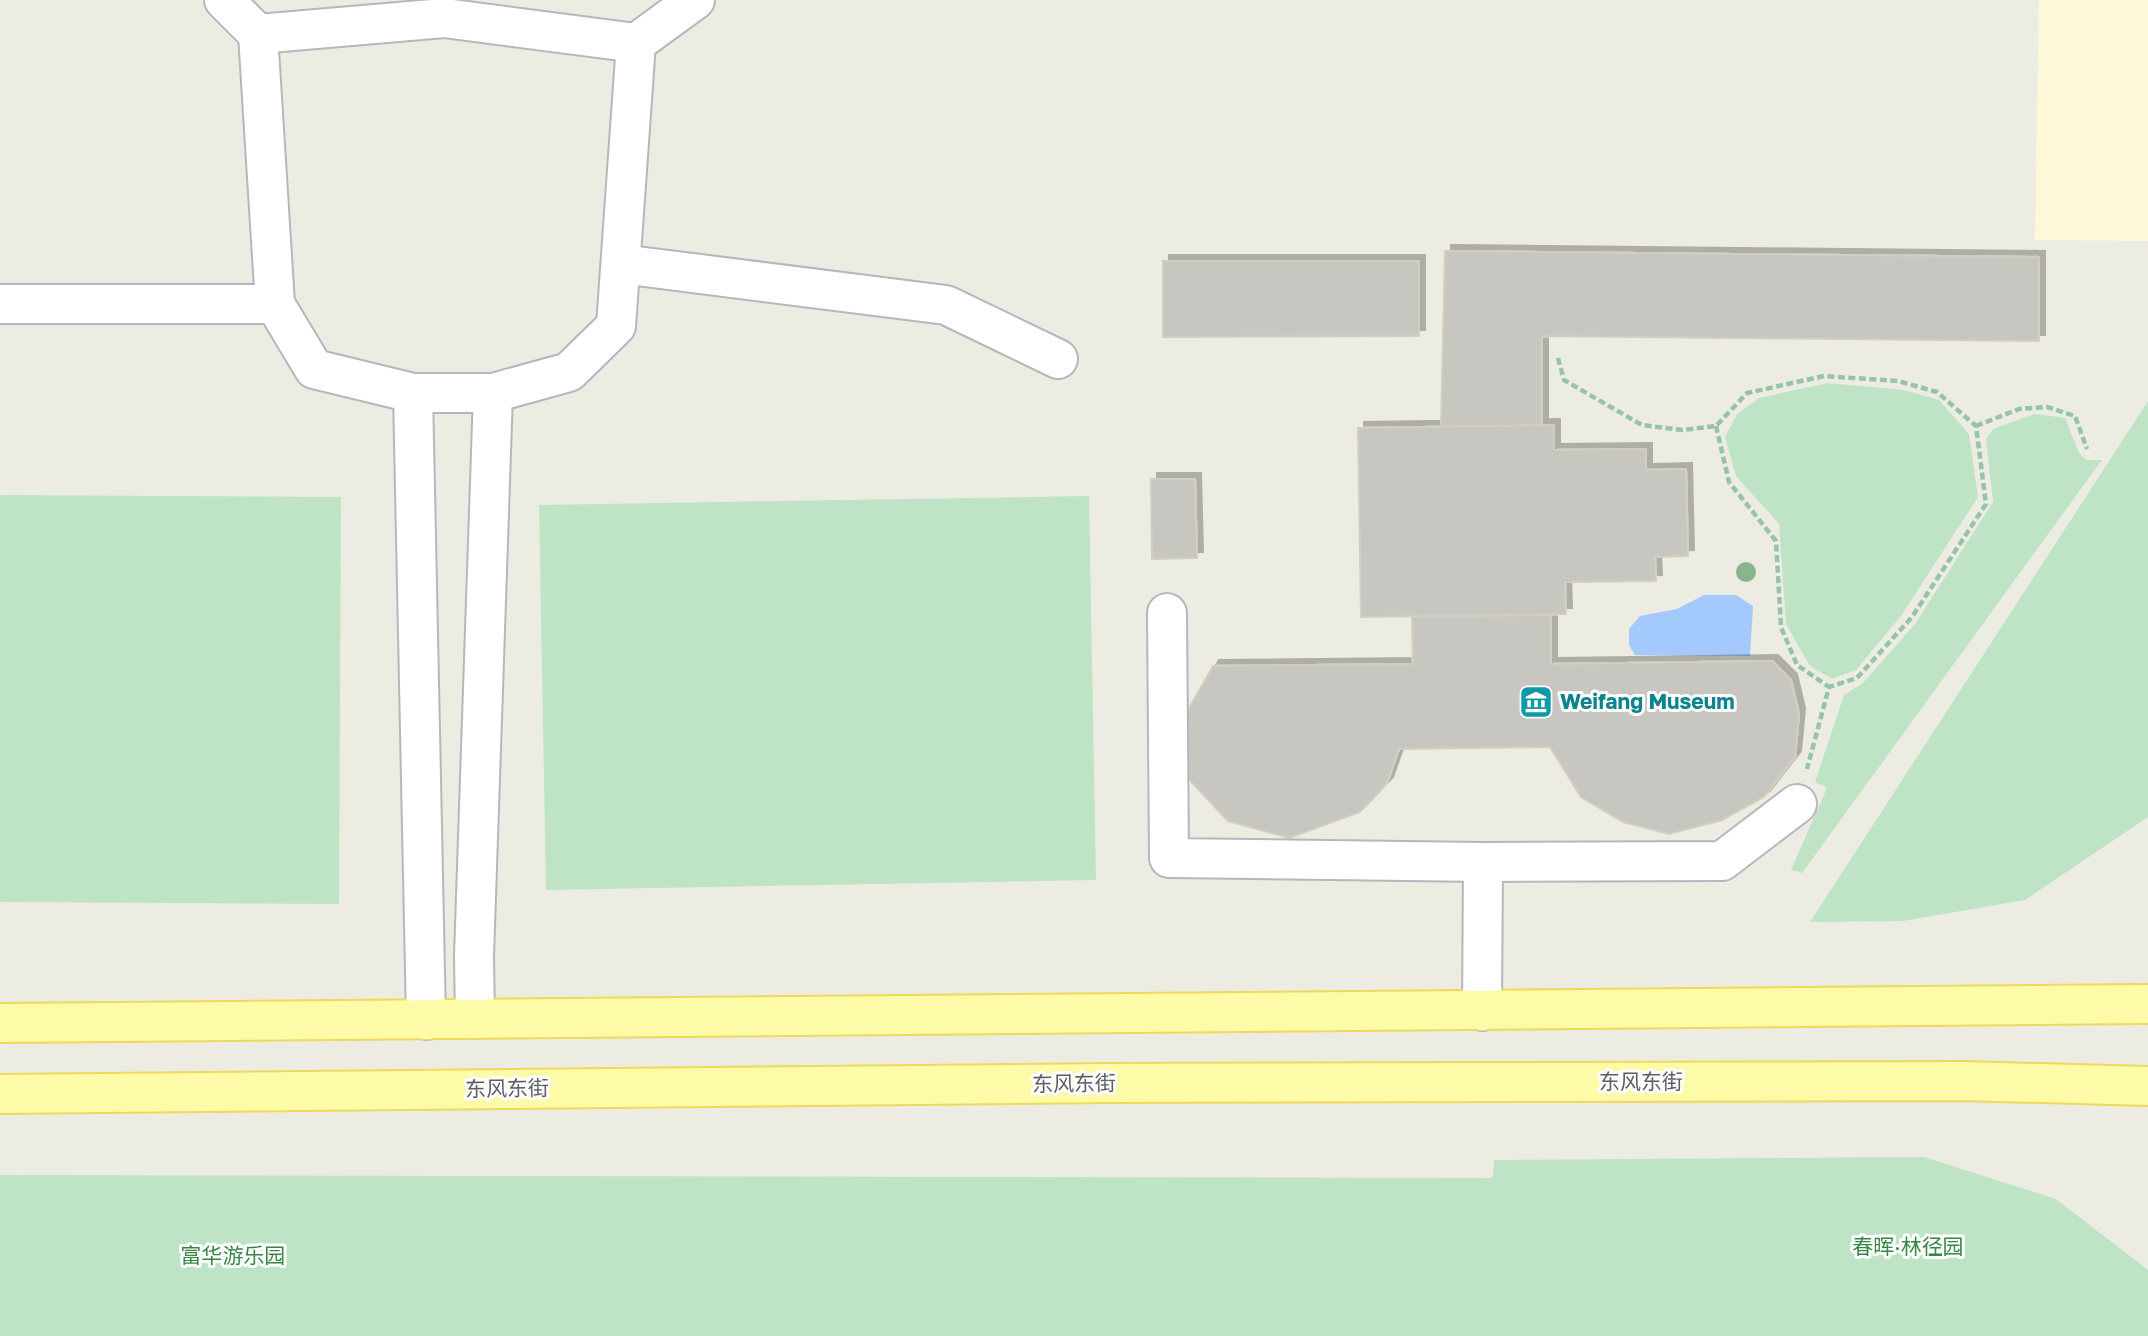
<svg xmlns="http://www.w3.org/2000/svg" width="2148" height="1336" font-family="'Golos Text','Noto Sans SC',sans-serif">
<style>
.commercial{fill:#fdf9d8}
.green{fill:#bfe4c5}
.water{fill:#a3c9fd}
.building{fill:#c8c6c0;stroke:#d2cfc1;stroke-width:2;filter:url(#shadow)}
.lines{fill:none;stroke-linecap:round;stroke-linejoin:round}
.minor-casing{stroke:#b5b7bd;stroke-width:42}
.major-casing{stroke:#eed95b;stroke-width:42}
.path{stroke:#97c3aa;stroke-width:4.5;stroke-dasharray:7 3.5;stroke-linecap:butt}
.minor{stroke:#fff;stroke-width:38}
.major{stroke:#fdfba8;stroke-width:38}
.tree{fill:#89b48d}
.labels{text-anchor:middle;stroke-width:6;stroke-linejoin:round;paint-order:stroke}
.culture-label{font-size:21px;font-weight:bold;fill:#0d838f;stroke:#fff;text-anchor:start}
.street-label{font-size:21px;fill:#5b5d63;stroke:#fff}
.park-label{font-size:21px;fill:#378646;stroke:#fff}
</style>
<defs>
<filter id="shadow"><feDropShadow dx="6" dy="-6" stdDeviation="0" flood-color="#0004"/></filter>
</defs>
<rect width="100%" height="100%" fill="#edece3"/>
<path class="commercial" d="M2039 0H2148V241L2035 240Z"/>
<g class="green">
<path d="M1828 383 1904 390 1939 400 1969 434 1978 497 1901 616 1856 670 1832 679 1810 666 1786 624 1779 524 1736 476 1725 437 1737 414 1759 398Z"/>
<path d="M2148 401V817L2025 900 1903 921 1810 922Z"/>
<path d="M2035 414 2065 418 2079 453 2086 460H2102L1802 873 1791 870 1827 788 1815 782 1844 695 1863 683 1915 624 1993 502 1986 440 1993 429Z"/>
<path d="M0 495 341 497 339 904 0 902Z"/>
<path d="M1089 496 1096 880 546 890 539 505Z"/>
<path d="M1924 1157 2056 1199 2148 1270V1336H0V1175L1493 1178 1494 1160Z"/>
</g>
<path class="water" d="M1704 595H1736L1753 606 1750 656 1635 655 1629 645V629L1640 616 1677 609Z"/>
<g class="building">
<path d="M1445 251 2039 257V341L1542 336V425L1441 427Z"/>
<path d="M1163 261H1419V336L1163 337Z"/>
<path d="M1554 425V450L1646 449V470L1686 469 1688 556 1655 557 1656 581 1565 582 1566 614 1361 617 1358 428Z"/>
<path d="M1151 479H1195L1197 558 1152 559Z"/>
<path d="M1551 615V664L1772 661 1791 680 1799 714 1795 757 1764 797 1722 820 1669 834 1623 822 1581 797 1550 747 1399 749 1387 783 1360 812 1289 838 1228 821 1185 775 1184 717 1213 666 1413 664 1412 617Z"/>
</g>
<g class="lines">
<defs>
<g id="minor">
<path d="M224 0 258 34 444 18 636 43 695 0"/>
<path d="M258 34 275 304 314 369 413 393 426 1020"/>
<path d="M621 264 946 305 1058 359"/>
<path d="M0 304H275"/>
<path d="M413 393H493"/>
<path d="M1167 613 1169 858 1483 862 1722 861 1797 804"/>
<path d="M1482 1011 1483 862"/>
<path d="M475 1019 474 956 493 393 569 372 616 326 636 43"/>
</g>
<g id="major">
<path d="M0 1023 2148 1004"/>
<path d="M0 1094 1109 1083 1963 1081 2148 1086"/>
</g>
</defs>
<use href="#minor" class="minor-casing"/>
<use href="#major" class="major-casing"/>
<g class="path">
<path d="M1558 358 1564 380 1642 425 1682 430 1716 426 1747 393 1824 376 1898 381 1937 392 1976 426 1986 504 1912 617 1857 678 1829 687 1807 769"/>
<path d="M1716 426 1729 482 1776 541 1781 627 1797 665 1829 687"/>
<path d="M1976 426 2019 409 2047 407 2075 416 2087 449"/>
</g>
<use href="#minor" class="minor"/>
<use href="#major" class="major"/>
</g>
<circle class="tree" cx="1746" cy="572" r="10"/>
<defs>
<symbol id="museum-square" viewBox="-11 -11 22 22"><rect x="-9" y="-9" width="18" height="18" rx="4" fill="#0f9aa8" stroke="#fff"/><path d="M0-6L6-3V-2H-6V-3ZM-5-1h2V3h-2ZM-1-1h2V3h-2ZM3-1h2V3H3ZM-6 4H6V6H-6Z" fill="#fff"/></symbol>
</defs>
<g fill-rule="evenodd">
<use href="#museum-square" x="1517" y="683" width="38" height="38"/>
</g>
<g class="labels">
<g class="culture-label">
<text x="1560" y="709">Weifang Museum</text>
</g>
<g class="street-label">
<text x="1641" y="1089">东风东街</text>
<text transform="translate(1074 1084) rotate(-1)" y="7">东风东街</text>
<text transform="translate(507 1089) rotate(-1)" y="7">东风东街</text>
</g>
<g class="park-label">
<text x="1908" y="1254">春晖·林径园</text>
<text x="233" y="1263">富华游乐园</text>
</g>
</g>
</svg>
